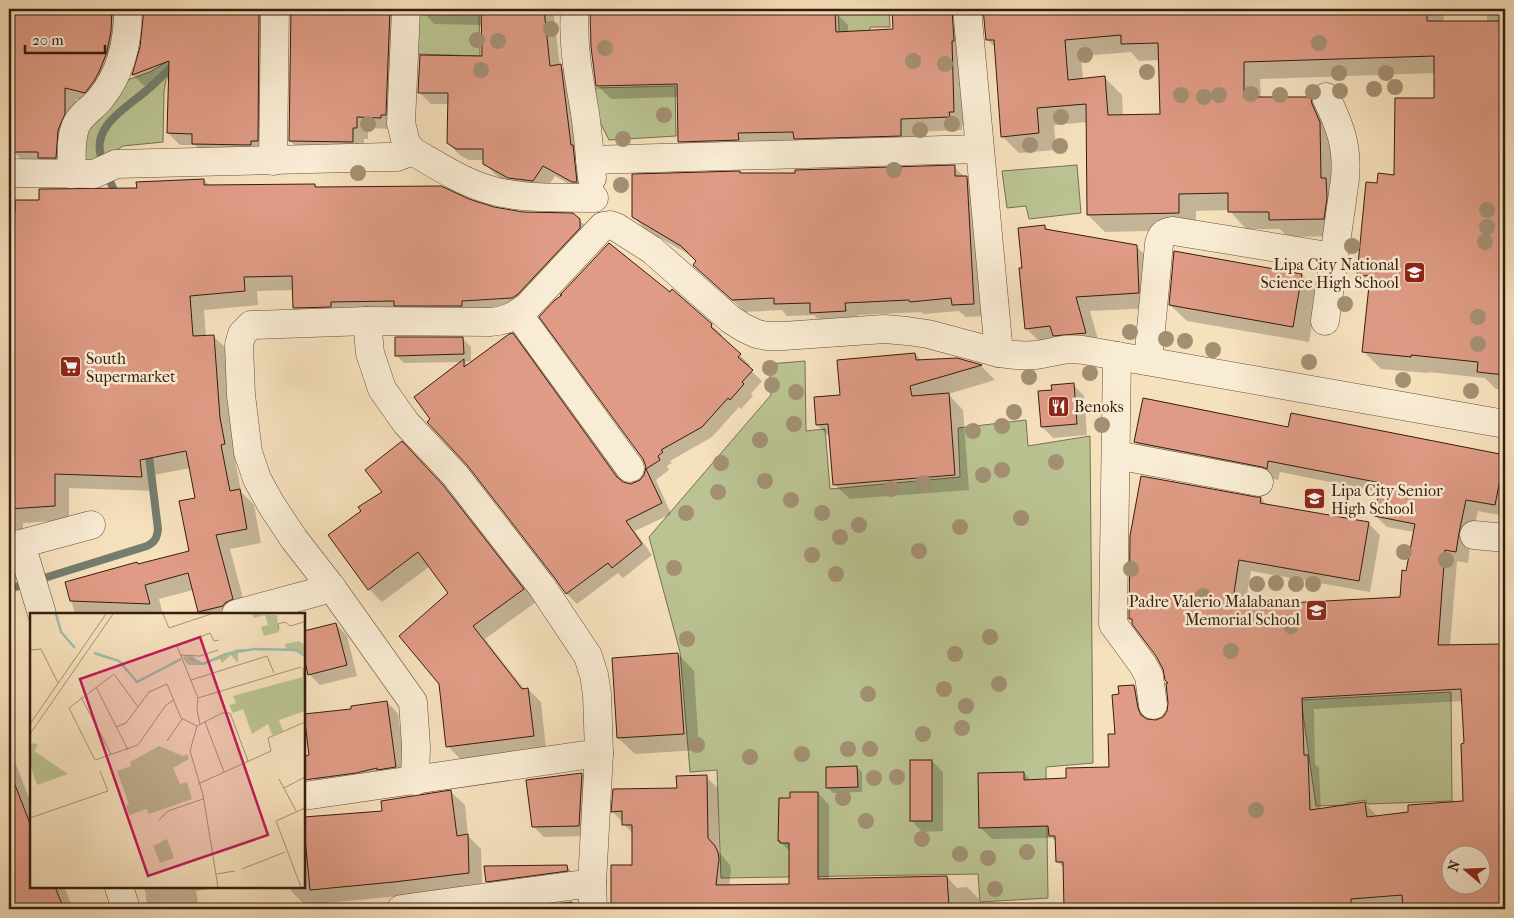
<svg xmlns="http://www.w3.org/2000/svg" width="1514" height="918" font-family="'IM FELL French Canon',serif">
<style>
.green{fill:#bbc392;stroke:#797050}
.shadow{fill:#0003;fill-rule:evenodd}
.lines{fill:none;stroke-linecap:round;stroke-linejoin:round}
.stream{stroke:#747d6f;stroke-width:8}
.building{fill:#df9b85;stroke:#371c0e;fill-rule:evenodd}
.minor-casing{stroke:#674d3a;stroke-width:29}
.minor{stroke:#f9ecd4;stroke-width:28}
.tree{fill:#a39073}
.labels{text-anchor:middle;stroke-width:5;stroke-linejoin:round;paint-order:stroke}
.poi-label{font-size:16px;fill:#371c0e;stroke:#f9ecd4;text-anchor:start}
.inset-river{fill:none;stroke:#9dbeb0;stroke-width:2.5}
.inset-road{fill:none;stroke:#aa9277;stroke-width:1}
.view{fill:#c2185b;fill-opacity:0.15;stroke:#c2185b;stroke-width:2.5}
.inset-edge{fill:none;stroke:#371c0e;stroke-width:2.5}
</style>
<rect width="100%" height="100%" fill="#f6e1bd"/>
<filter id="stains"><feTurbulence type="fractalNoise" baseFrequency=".004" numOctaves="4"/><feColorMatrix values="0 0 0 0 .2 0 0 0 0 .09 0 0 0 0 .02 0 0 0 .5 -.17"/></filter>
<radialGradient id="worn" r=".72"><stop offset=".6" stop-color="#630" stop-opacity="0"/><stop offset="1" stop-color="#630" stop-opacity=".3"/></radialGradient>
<g class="green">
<path d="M189 9H196L192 47 185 59 166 80 164 92 163 142 123 146 101 160 86 161 82 145 84 127 122 82 150 72 168 61 189 13Z"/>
<path d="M838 9H889L890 27H870V51L840 52Z"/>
<path d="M416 13 479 14 480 56 415 54Z"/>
<path d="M675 86 676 136 609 140 598 118 593 88Z"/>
<path d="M1077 165 1081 213 1029 219 1026 206 1007 208 1002 171Z"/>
<path d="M805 361 806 431 825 429 830 489 960 477 958 428 1026 420 1028 446 1090 436 1093 763 1046 767 1048 898 980 902 978 874 721 878 717 770 690 772 680 652 649 537 771 395 769 364Z"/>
<path d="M1451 692 1452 801 1367 804 1366 800 1347 803V805L1316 806 1301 700Z"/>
</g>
<g class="shadow">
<path d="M9 9H130L96 104 76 99V126L67 169 25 163 14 152V136H9V94H13V40H9Z"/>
<path d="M145 9H277L269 152 205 155 195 145H180L168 133 170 76 144 86 133 75 141 48Z"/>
<path d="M292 9H408L392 129 368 128V139H364V153L302 152 290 141Z"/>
<path d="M422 9H553L560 66 572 77 584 193 555 176 544 192 520 189 496 175 484 163V160H469L460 155 448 143 449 104H431L419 92 483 57V25L434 24 423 12Z"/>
<path d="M592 9H822V12H835L848 25V33L894 30 893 9H954L967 125H962V130L914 132V148L693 155 679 141 678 97 611 99 597 85 592 47Z"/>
<path d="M983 9H1443L1444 23 1487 22V9H1505V390L1496 389 1485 378 1428 372 1427 373 1381 369 1364 352 1370 286 1358 274 1378 184 1395 176 1436 99 1435 73 1260 79 1261 98H1310L1327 116 1341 236 1288 237 1280 229H1246L1229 210 1196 211V230L1105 232 1088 215V122L1054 125 1056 150 1019 153 1002 136 996 48 987 39ZM1131 52 1139 61 1159 60 1161 115 1123 116 1122 95 1105 78 1083 80 1081 56Z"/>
<path d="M954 167 979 190 986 316 966 317 959 311 923 314 922 312 857 315 858 323 824 325 814 315 787 316 782 310 745 312 694 265 698 261 695 258 646 230 634 217 741 175 796 174Z"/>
<path d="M204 180 210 186H314L316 188 468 200 494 208 579 220 594 234 532 309 308 322 294 307V290L257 291 258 305 204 310 206 337 213 336 228 350 239 458 235 459 241 492 254 505 261 543 230 549 247 613 245 614H202L199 612 193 590 159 599 163 614H75L66 583 190 552 196 499 190 468 154 475 156 491 69 488V520L23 523V536H9V200L10 202H40Z"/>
<path d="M1044 226 1049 231 1136 246 1151 261 1153 308 1090 311 1100 347 1041 343 1026 328 1024 269Z"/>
<path d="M609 244 711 325 722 335 721 337 750 365 748 368 762 381 751 394 753 396 741 409 739 407 712 437 670 461 672 463 667 466 669 470 656 480 671 514 635 531 652 555 623 578 618 573 577 604 567 594 555 577 468 465 463 362 404 363 396 355 463 339 471 347V361L465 362 468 365 512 335 523 345 624 484 632 485 640 482 646 474 647 466 561 295Z"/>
<path d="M1302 275 1318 291 1309 342 1187 321 1170 305Z"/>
<path d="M915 354 922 361 957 359 981 366 995 380 948 394 963 410 969 490 850 499 834 484 831 438 817 425 841 396Z"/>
<path d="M1073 384 1084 396 1087 435 1053 438 1042 427 1053 391Z"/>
<path d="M1289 429 1505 457V516L1478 511 1470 545 1468 563 1457 561 1450 646 1505 645V909H1020V907H1065V869L1057 861 1056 842 1052 838 992 839 980 827 1024 773 1031 781 1067 780 1110 768 1116 735 1120 695 1134 686 1146 698 1149 721 1156 722 1164 718 1168 712 1170 684 1157 655 1130 618 1261 498 1268 506 1368 523 1380 535 1370 592 1251 571 1245 606 1402 599 1414 532 1387 527 1375 515 1380 492 1280 472 1278 480 1147 454 1135 442ZM1463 701 1465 745 1464 803 1377 817 1376 815 1365 803 1321 810 1319 768 1315 764 1314 709ZM1452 856H1482V886H1452Z"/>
<path d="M415 456 456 500 536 602 485 639 525 690 528 689 541 702 546 749 461 760 448 746 449 594 430 566 382 602 369 589 329 535 363 512 383 492Z"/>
<path d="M336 624 347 636 357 676 320 685 309 674 304 652V632Z"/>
<path d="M678 654 694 671 699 750 635 754 618 738Z"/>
<path d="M387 702 398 714 407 777 324 789 313 778 353 710Z"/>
<path d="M9 746 31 803V887H64L73 909H9Z"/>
<path d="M932 761 943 772V831L922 832 911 820Z"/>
<path d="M856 767 862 772V792L833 793 828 788Z"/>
<path d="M582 774 593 785 590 836 544 837 533 826Z"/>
<path d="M706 777 718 788 719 852 730 865 731 871 729 886 790 885 791 852 781 843 818 793 829 805V880L947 877 957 888 967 887 979 899 980 909H613L612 866H633L634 835 613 812 678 789Z"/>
<path d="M451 792 465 805 468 836 481 849 482 886 408 895 305 905 291 891V887H304V818L383 812Z"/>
<path d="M567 867 578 878 498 892 487 881Z"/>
<path d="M140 887H225L196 891 199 909H152L147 904 145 890Z"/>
<path d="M572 903 578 909H524Z"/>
</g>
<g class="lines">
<g class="stream">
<path d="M116 197C112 182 102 168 100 152 95 124 129 106 147 90 157 82 166 72 175 63"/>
<path d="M9 589 147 546C155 542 157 538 158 529L148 448"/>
</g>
</g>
<g class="building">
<path d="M11 9H112L111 31 107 52 99 72 94 81 85 93 65 88V114L58 130 56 158H38V152H12L13 125H9V93H12Z"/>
<path d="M144 9H259L258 141H251V145L192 144V134L167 133 169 61 132 75 140 47Z"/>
<path d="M291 9H390L386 115H381V118L357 117V128H353V142L289 141Z"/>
<path d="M481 9H544L550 66 561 64 571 145H573L577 182H572L543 166 533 181 508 178 483 164V149H456L447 143 448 93H418L420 55 482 56Z"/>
<path d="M590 9H810V11H835L836 32 893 29 892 9H952L954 41H952L954 112H949L950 117 901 119V136L794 139 793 132 738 133 739 140 678 142 677 84 596 86 591 47Z"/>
<path d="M983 9H1427V21H1505V375L1477 372 1478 362 1411 355V357L1362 352 1370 276 1357 275 1366 182 1377 183 1378 173 1394 175 1395 98H1434V56L1244 62V97H1311L1312 104 1320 122 1321 178H1326L1327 198 1324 219 1269 220V212H1228V193L1179 194V213L1087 215 1086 104 1037 108 1039 133 1001 137 994 40H986ZM1121 35V44L1158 43 1160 114 1108 115 1105 76 1068 80 1065 40Z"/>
<path d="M955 165V176H967L974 304 952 305 951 298 910 302 909 300 845 303 846 311 810 313V303L774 304V298L732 300 693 265 696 261 681 246 632 217V174L740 171V173H795V170Z"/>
<path d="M204 179V185L315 184V187L441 186 469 199 494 207 523 212 573 213 580 219V228L518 294 512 298 462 301V306H394V301L331 302V307L293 308 292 276 244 277 245 291 190 296 193 336 214 335 220 418 225 444 221 445 230 491 240 489 247 529 216 535 233 599 225 603 223 606 198 612 188 573 145 585 150 604 70 601 65 582 137 562 138 564 189 551 179 501 195 498 186 451 140 460 142 477 55 474V506L9 509V212H15V200H39V189L137 188 136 182Z"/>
<path d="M1045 225V229L1137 245 1139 293 1076 297 1086 333 1053 336 1050 326 1025 329 1019 268H1022L1018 228Z"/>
<path d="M609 243 670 292 672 289 712 324 711 327 741 354 738 357 753 370 742 382 744 384 730 400 728 398 702 427 661 450 663 452 658 456 660 460 646 469 662 503 626 521 642 544 612 568 608 563 566 594 554 577 467 465 427 422 430 419 414 397 464 359V367L509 334 513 333 617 477 623 482 631 484 640 480 644 475 646 467 643 459 539 317 555 300 562 295H560Z"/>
<path d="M1174 251 1302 274 1293 327 1169 305Z"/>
<path d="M395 337H463L464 354 395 356Z"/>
<path d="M915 353 916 360 957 358 982 365 910 386 912 396 949 393 955 475 833 485 828 424 816 425 814 397 840 395 837 360Z"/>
<path d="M1074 383 1077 424 1041 427 1038 391 1052 390 1051 385Z"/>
<path d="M1143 398 1288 427 1291 413 1505 455 1495 505 1466 500 1459 533 1456 552 1445 550 1438 645 1501 644 1502 687H1505V909H1403L1402 895 1351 899V909H1064L1063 862H1056L1055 836H1049L1048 826 979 828 978 773 1024 772V780L1066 778V768L1109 767 1108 734H1115L1112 695 1119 694 1118 686 1134 685 1138 708 1141 715 1147 719 1156 720 1163 717 1167 711 1168 703 1166 683H1168L1165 680 1163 669 1156 656 1132 624V619H1129L1130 536 1141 476 1256 497H1261L1260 503 1369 522 1359 581 1239 560 1232 606 1400 597 1402 570 1406 571 1415 524 1374 516 1381 483 1268 461 1267 469 1262 467 1134 442ZM1461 689 1464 743 1461 744 1463 801 1408 805V812L1367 817 1365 802 1310 810 1308 755H1304L1302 698ZM1452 856H1482V886H1452Z"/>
<path d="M402 441 443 485 524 589 473 626 522 689 528 688 534 736 446 747 439 684 399 636 448 593 418 552 368 590 328 535 361 511 358 507 382 492 365 470Z"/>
<path d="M336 623 347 665 308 675 304 657V631Z"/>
<path d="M678 653 684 734 617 738 612 658Z"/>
<path d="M387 701 396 767 377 770V768L356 773 304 780V756L309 755 304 714 351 709V706Z"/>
<rect x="910" y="760" width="22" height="61"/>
<path d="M857 766 858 787 826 788V767Z"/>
<path d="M9 772H10L31 826V887H55L64 909H9Z"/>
<path d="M582 773 579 826 532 827 526 780Z"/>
<path d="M707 775 708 838 715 846 718 852 719 859 716 885 789 884V843H780V841H778L779 798H790V792H818V879L947 876 949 906 899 909H611V865H632V825H622V811L611 812 613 789 677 788 676 776Z"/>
<path d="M451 790 457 836 468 834 469 873 394 882 310 890 305 838H304V817L382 811 381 801Z"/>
<path d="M567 865 568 871 486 882 484 866Z"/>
<path d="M572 902 573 909H515Z"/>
</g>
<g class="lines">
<defs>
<g id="minor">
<path d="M406 9 401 123 406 143 412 151"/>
<path d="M575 9C572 44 579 78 585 113 588 135 590 157 592 178"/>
<path d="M967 9 999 353"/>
<path d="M590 160 979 149"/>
<path d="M273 161 275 9"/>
<path d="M9 173 94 174 116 164 387 157H397L412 151C435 164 459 180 484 188 519 200 557 197 594 198"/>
<path d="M72 174C72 159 70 142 75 128 79 115 92 109 100 99 121 74 128 41 128 9"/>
<path d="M518 314 630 468"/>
<path d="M367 321 370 353 382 389 406 423 455 475 542 587 588 656 594 675 597 694 599 753 592 883 593 909"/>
<path d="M1325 321 1345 179C1348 146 1340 126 1326 97"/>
<path d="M1117 356 1113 624 1143 665 1149 676 1153 705"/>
<path d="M1148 361 1159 244C1161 235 1164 232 1173 231L1334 257"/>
<path d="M1116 455 1259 482"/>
<path d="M1474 535 1505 538"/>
<path d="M21 544 42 614"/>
<path d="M9 547 91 525"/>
<path d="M236 614 332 588"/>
<path d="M415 781 416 746 413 702 332 588 294 539 272 506 257 479 248 452 241 395 239 345 242 334 251 325 367 321 490 322C506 321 515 316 528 306L603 226 610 225 616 227 652 250 730 319 744 328 757 334 767 336H783L885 329 907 331 928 334 999 353C1011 355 1023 356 1035 355 1053 353 1064 347 1083 350L1505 424"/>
<path d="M304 796 599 753"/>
<path d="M119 887 126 909"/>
<path d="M401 909 592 883"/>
</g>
</defs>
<use href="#minor" class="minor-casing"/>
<use href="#minor" class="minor"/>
</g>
<g class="tree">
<circle cx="551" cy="29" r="8"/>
<circle cx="477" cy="40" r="8"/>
<circle cx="498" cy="41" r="8"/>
<circle cx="1319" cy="43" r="8"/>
<circle cx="605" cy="48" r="8"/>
<circle cx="1085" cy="55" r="8"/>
<circle cx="913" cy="61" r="8"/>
<circle cx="945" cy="64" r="8"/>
<circle cx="481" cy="70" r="8"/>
<circle cx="1147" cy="72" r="8"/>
<circle cx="1339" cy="73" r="8"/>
<circle cx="1386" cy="73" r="8"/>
<circle cx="1395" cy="87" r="8"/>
<circle cx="1374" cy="89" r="8"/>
<circle cx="1340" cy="91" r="8"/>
<circle cx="1313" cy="92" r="8"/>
<circle cx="1251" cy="94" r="8"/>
<circle cx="1181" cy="95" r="8"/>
<circle cx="1219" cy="95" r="8"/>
<circle cx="1280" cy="95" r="8"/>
<circle cx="1204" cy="97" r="8"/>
<circle cx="664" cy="115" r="8"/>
<circle cx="1061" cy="117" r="8"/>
<circle cx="368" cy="124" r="8"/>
<circle cx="952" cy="124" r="8"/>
<circle cx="920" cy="130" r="8"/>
<circle cx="623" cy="139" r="8"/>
<circle cx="1030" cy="145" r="8"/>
<circle cx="1060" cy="146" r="8"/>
<circle cx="894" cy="170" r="8"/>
<circle cx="358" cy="173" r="8"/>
<circle cx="621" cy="185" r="8"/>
<circle cx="1487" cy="210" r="8"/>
<circle cx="1487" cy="227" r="8"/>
<circle cx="1485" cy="242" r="8"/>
<circle cx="1352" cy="246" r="8"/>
<circle cx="1345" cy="304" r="8"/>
<circle cx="1478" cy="317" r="8"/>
<circle cx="1130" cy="332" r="8"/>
<circle cx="1166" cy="339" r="8"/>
<circle cx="1185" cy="341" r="8"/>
<circle cx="1478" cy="344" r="8"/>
<circle cx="1213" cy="350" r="8"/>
<circle cx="1309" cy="362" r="8"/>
<circle cx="770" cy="368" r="8"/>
<circle cx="1090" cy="373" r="8"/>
<circle cx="1029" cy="377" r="8"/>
<circle cx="1403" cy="380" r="8"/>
<circle cx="772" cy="385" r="8"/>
<circle cx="1471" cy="391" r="8"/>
<circle cx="796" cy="392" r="8"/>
<circle cx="1014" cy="412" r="8"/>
<circle cx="794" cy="424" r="8"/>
<circle cx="1102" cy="425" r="8"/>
<circle cx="1002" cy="426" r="8"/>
<circle cx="973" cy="431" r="8"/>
<circle cx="760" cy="440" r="8"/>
<circle cx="1056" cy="462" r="8"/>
<circle cx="721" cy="463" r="8"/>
<circle cx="1002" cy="470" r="8"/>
<circle cx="983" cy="475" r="8"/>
<circle cx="765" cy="481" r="8"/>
<circle cx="923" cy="483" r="8"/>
<circle cx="891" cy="489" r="8"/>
<circle cx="718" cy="492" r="8"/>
<circle cx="791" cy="500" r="8"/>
<circle cx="686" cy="513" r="8"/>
<circle cx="822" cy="513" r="8"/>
<circle cx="1021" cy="518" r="8"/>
<circle cx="859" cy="525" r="8"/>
<circle cx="960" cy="527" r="8"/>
<circle cx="840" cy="537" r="8"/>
<circle cx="919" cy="551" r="8"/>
<circle cx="1404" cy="552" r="8"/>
<circle cx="812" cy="555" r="8"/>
<circle cx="1446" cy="560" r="8"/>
<circle cx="674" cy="568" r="8"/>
<circle cx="1131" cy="569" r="8"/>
<circle cx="836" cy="574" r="8"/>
<circle cx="1276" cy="583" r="8"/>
<circle cx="1257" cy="584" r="8"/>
<circle cx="1296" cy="584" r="8"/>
<circle cx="1313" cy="584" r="8"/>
<circle cx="1203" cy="596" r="8"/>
<circle cx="1291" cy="626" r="8"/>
<circle cx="990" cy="637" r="8"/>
<circle cx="687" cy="639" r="8"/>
<circle cx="1231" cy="651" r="8"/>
<circle cx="955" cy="654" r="8"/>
<circle cx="999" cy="684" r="8"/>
<circle cx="944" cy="689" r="8"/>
<circle cx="868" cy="694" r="8"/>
<circle cx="966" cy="706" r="8"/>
<circle cx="962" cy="728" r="8"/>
<circle cx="923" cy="734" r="8"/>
<circle cx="697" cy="745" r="8"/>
<circle cx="848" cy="749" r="8"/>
<circle cx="870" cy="749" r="8"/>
<circle cx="802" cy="754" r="8"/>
<circle cx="750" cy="757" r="8"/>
<circle cx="897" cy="777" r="8"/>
<circle cx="874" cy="778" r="8"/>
<circle cx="843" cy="798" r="8"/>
<circle cx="1256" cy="810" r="8"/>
<circle cx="866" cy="821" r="8"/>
<circle cx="922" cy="839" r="8"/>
<circle cx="1027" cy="852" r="8"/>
<circle cx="960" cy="854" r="8"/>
<circle cx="988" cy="858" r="8"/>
<circle cx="995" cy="889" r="8"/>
</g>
<defs>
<symbol id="school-square" viewBox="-11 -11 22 22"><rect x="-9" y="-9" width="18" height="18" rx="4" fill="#8f2418" stroke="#f9ecd4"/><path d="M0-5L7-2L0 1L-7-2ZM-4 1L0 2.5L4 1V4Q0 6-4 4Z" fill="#fff"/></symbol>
<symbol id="supermarket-square" viewBox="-11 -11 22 22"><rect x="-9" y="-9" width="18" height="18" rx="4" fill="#8f2418" stroke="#f9ecd4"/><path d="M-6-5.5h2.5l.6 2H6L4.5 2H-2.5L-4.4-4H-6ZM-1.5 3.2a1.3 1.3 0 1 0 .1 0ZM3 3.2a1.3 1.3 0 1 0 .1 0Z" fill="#fff"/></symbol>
<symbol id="restaurant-square" viewBox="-11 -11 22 22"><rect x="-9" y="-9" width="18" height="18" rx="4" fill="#8f2418" stroke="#f9ecd4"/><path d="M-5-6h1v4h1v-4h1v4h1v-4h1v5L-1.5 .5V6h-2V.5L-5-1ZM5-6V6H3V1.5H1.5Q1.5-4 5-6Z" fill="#fff"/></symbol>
</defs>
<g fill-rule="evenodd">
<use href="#school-square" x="1402" y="260" width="25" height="25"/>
<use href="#supermarket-square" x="58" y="354" width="25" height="25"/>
<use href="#restaurant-square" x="1046" y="394" width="25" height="25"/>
<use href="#school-square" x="1302" y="486" width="25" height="25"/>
<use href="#school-square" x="1304" y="598" width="25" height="25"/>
</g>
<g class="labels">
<g class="poi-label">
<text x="1399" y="270" text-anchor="end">Lipa City National<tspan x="1399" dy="18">Science High School</tspan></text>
<text x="86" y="364">South<tspan x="86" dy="18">Supermarket</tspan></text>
<text x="1074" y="412">Benoks</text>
<text x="1331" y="496">Lipa City Senior<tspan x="1331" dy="18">High School</tspan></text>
<text x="1300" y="607" text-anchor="end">Padre Valerio Malabanan<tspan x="1300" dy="18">Memorial School</tspan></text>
</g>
</g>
<g transform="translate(30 613)">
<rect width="275" height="275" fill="#f6e1bd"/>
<path d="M222 1 247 2 249 19 234 23 231 14 238 12 235 2 224 5ZM269 28 275 32V40L256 37 255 31ZM207 36H226L238 40 224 36 208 39V50L201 42 192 50 190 46 172 52H158L153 45 154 42 163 43 170 50H176ZM275 54V98L249 107 253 118 242 122 238 111 222 121 213 96 203 100 199 92 206 90 203 83 273 64 272 55ZM4 130 8 132 4 138 38 161 7 172 0 151V133ZM129 133 153 143 157 141 159 146 143 155 150 171 157 169 162 186 119 201 116 196 99 202 96 193 99 191 87 158 101 153 100 149ZM137 226 144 245 130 250 123 233Z" fill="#bbc392"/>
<path class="inset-river" d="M26 1 31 19 45 35M64 40 89 48 107 69 151 46M159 45 173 51 196 41 224 36 266 37 275 43"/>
<path class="inset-road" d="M133 1 139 15 181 1M249 16 248 11 255 9 260 13 274 9M0 37 11 36 28 70M150 42 170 43 188 37M161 67 237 43 244 60M66 74 98 137M51 84 81 141M168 85 271 54M108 94 84 61 39 95 65 147 108 132 136 92 144 87M175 109 194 159M0 111 76 1M170 111 167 97 168 85 147 33 180 20 184 28 189 27M86 114 96 110 119 79 137 71 151 105 167 113M0 121 83 1M137 128 152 106M249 166 266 198M168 171 241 138 238 125 275 109M254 175 275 164M0 205 78 178 70 158M129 207 138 198 173 186M212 256 255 239M186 261 205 258M188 274 173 182 160 138 167 113 192 100H200L218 148M271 274 246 208 275 195"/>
<path class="view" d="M170 24 238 222 118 263 50 66Z"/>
<rect width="275" height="275" class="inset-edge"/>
</g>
<rect width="1514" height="918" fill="none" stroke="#f6e1bd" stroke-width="30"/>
<rect x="10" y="10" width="1494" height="898" fill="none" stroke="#371c0e" stroke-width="2.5"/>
<rect x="15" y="15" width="1484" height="888" fill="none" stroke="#371c0e"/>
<g transform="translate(1466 870) rotate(289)"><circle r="24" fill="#f9ecd4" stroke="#ab9985"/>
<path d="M0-4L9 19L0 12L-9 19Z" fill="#8f2418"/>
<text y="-8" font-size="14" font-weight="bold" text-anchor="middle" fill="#371c0e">N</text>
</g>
<path d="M25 45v8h80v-8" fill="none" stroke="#371c0e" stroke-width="2.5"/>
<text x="32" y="45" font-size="15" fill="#371c0e" stroke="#f9ecd4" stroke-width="4" paint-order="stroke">20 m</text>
<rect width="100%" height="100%" filter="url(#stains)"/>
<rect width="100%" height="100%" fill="url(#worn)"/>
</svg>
